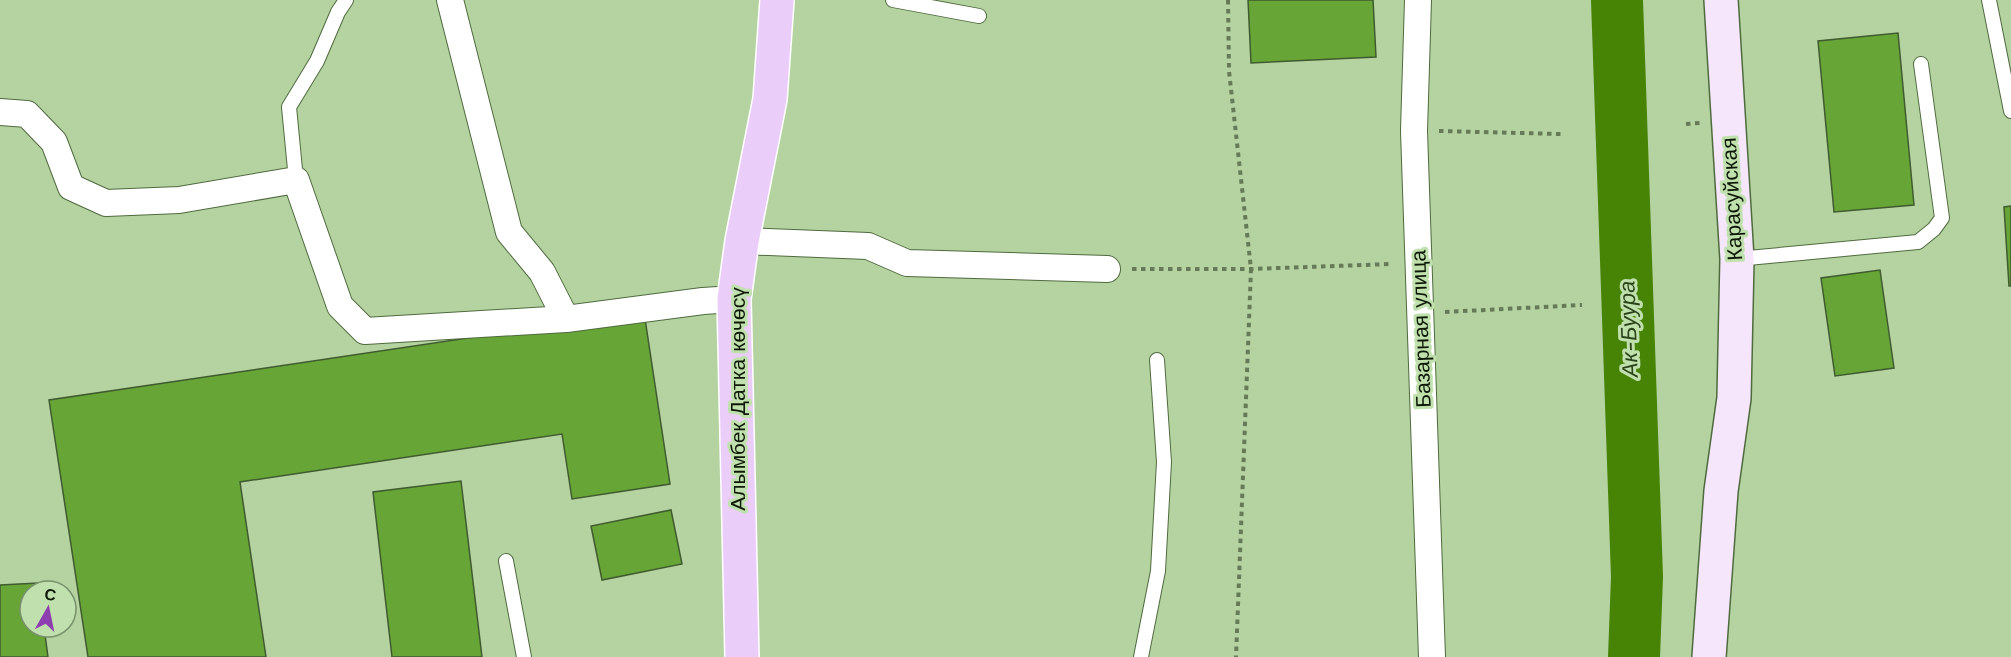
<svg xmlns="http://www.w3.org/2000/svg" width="2011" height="657" font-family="'Work Sans',sans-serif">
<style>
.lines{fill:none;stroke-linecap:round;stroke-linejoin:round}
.river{stroke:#478305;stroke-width:52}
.building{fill:#67a537;stroke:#405b2f;stroke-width:1.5}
.lane-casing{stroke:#4f6b3e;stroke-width:16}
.street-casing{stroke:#4f6b3e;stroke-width:28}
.secondary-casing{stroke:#4f6b3e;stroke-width:36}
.primary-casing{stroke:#fff;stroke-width:36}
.path{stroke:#657b58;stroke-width:4;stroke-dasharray:4.5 4.5;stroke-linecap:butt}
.lane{stroke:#fff;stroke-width:14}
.street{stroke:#fff;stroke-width:26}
.secondary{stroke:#f5e6fc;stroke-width:33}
.primary{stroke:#ebcdfa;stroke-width:33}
.labels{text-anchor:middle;stroke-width:6;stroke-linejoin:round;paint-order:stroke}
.street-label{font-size:21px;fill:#0d1806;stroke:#c0e0ae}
.water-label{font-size:22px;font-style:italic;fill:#2b441a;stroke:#c0e0ae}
</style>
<rect width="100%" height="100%" fill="#b4d3a1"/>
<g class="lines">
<path class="river" d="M1617 0 1637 577 1634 657"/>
</g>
<g class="building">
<path d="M1248 0H1373L1376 57 1251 63Z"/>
<path d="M1898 33 1914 205 1834 212 1818 41Z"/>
<path d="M2011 206V286H2009L2004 207Z"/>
<path d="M1880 270 1894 368 1835 376 1821 278Z"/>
<path d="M644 312 670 484 572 499 562 434 240 482 266 657H88L49 400Z"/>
<path d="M461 481 482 657H392L373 492Z"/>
<path d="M671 510 682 564 602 580 591 526Z"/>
<path d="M38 583 39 591H30V627H44L48 657H0V585Z"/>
</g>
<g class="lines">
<defs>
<g id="lane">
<path d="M893 0 979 16"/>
<path d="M1989 0 2011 111"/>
<path d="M296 180 289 107 317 61 338 12 346 0"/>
<path d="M1737 259 1918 242 1934 229 1942 218 1921 64"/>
<path d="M506 561 524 657"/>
<path d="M1141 657 1158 571 1164 462 1157 360"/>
</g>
<g id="street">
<path d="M450 0 509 232 542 272 566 319"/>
<path d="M1418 0 1414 131 1432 657"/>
<path d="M0 112 27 114 54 142 71 187 106 203 179 200 296 180 340 306 365 331 566 319 703 301 734 299"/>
<path d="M742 241 868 246 907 263 1107 269"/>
</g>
<path id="secondary" d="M1709 657 1721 491 1734 398 1737 259 1721 0"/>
<path id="primary" d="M742 657 734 299 742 241 770 99 777 0"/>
</defs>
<use href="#lane" class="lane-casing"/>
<use href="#street" class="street-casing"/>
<use href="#secondary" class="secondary-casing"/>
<use href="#primary" class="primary-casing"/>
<g class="path">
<path d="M1228 0 1229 71 1251 269 1236 657"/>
<path d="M1686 124 1700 123"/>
<path d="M1439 131 1561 134"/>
<path d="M1132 269H1251L1391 264"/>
<path d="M1445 312 1582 305"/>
</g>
<use href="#lane" class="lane"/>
<use href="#street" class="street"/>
<use href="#secondary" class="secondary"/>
<use href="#primary" class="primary"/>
</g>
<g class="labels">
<g class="street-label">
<text transform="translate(1732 199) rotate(-93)" y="7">Карасуйская</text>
<text transform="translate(1421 329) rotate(-92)" y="7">Базарная улица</text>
<text transform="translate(738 399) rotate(-90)" y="7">Алымбек Датка көчөсү</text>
</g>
<g class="water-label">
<text transform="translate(1628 329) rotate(-92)" y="8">Ак-Буура</text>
</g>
</g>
<g transform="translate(48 609) rotate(9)"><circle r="28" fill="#c0e0ae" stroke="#78906b" stroke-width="1.5"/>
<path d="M0-4.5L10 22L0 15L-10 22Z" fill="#8e3faf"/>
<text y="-9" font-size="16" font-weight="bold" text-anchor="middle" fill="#0d1806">С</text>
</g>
</svg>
